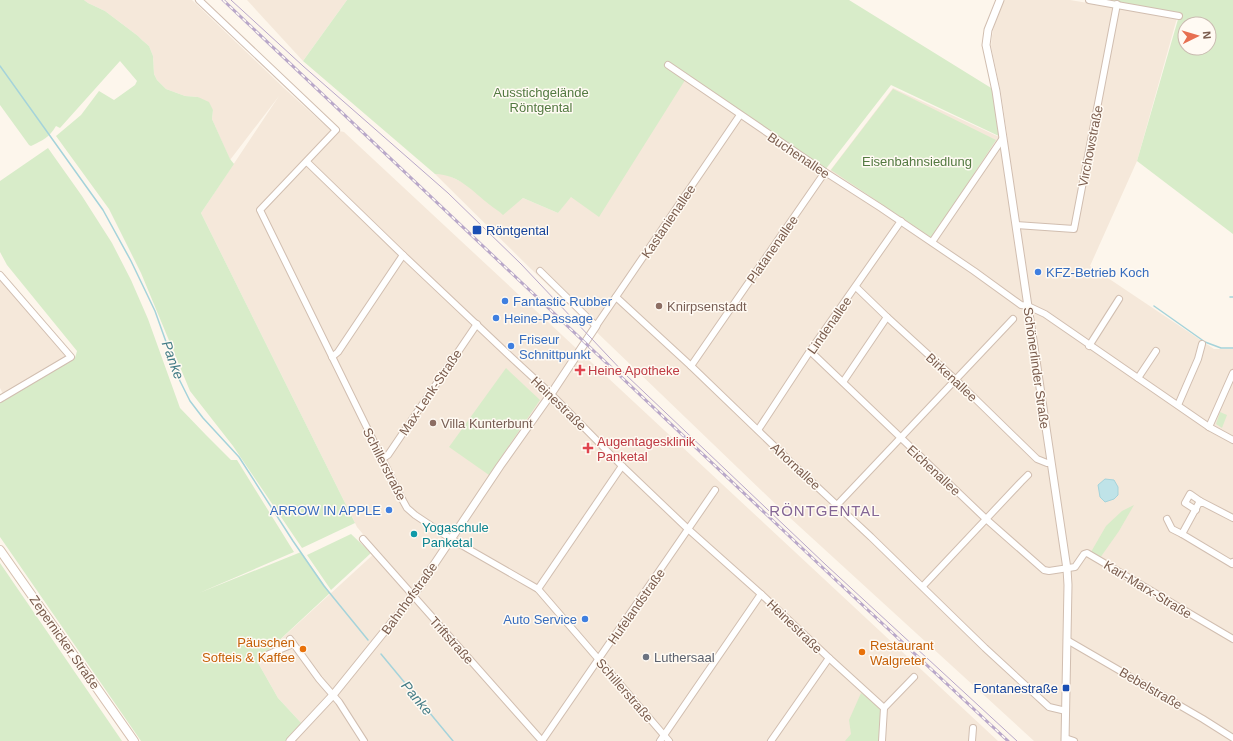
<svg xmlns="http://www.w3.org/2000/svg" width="1233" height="741" font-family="Helvetica,sans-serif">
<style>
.residential{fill:#f5e8da}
.green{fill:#d8ecc9;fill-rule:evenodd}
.water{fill:#bfe3e8;stroke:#a5d3da}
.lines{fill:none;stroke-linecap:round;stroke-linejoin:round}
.stream{stroke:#a5d3da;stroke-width:1.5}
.minor-casing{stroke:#d1beb0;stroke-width:8}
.tertiary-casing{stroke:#d1beb0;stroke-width:9}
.secondary-casing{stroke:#d6c0b0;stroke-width:10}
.minor{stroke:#fff;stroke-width:6}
.tertiary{stroke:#fff;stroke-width:7}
.secondary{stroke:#fff;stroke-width:8}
.tram{stroke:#b9a8c9;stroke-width:1}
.rail-casing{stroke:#b9a8c9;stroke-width:3}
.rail{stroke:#fffaf3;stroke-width:1.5;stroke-dasharray:4.5;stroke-linecap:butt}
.transit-dot{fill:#1a4fb4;stroke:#fffaf3;stroke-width:1.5}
.shop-dot{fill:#3f7fe0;stroke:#fffaf3;stroke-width:1.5}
.education-dot{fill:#8d6e63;stroke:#fffaf3;stroke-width:1.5}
.health-dot{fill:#e0444e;stroke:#fffaf3;stroke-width:1.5}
.culture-dot{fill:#0f9aa8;stroke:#fffaf3;stroke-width:1.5}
.food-dot{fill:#e8710a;stroke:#fffaf3;stroke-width:1.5}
.worship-dot{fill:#6b7280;stroke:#fffaf3;stroke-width:1.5}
.labels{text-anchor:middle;stroke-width:3;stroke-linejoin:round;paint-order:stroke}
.park-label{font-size:13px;fill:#537a41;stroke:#fffaf3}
.street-label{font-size:13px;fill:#7a5c4d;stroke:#fffaf3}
.transit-label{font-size:13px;fill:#164399;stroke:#fffaf3;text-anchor:start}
.shop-label{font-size:13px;fill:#366cbe;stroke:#fffaf3;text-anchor:start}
.education-label{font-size:13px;fill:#785e54;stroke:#fffaf3;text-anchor:start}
.health-label{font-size:13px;fill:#be3a42;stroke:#fffaf3;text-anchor:start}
.culture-label{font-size:13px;fill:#0d838f;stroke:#fffaf3;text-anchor:start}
.food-label{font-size:13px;fill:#c56008;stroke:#fffaf3;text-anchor:end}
.worship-label{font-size:13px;fill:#5b616d;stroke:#fffaf3;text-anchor:start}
.water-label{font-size:14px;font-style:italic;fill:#437c86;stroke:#fffaf3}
.quarter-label{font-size:15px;letter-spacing:1px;fill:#846695;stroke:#fffaf3}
</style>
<rect width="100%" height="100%" fill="#fdf6ec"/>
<g class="residential">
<path d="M84 0H192L284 88 329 129 344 132 998 741H288L303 725 278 698 257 661 377 551 357 527 201 213 279 96 230 160 212 119 213 110 198 97 185 96 166 89 157 80 154 74 153 56 149 46 142 40 138 36 105 11 88 3Z"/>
<path d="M247 0H347L303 61Z"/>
<path d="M1004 0H1070L1177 18 1137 161 1090 266 1214 349H1233V741H1034L788 516 531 269 435 174H445L466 184 503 214 523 198 558 213 570 197 686 79 826 176 893 88 1008 141 1001 93 991 46 992 36 994 26Z"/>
<path d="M0 279 67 357 3 394 0 388Z"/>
</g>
<g class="green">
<path d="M0 0H84L88 3 105 11 138 36 142 40 149 46 153 56 154 74 157 80 166 89 185 96 198 97 209 102 213 110 212 119 230 159 234 164 201 213 355 523 302 548 233 446 190 391 141 273 109 209 56 136 81 115 99 91 114 100 135 85 137 81 120 61 60 128 56 126C49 138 43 140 31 146L29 145 0 105Z"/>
<path d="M347 0H849L996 91 1003 138 891 85 825 170 687 77 599 217 571 197 558 213 523 198 503 215C499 211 495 209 490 205 472 191 460 175 435 174L303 61Z"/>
<path d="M1085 0H1233V234L1137 161 1179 16ZM1185 24H1209V48H1185Z"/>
<path d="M893 89 996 140 932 238 831 170Z"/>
<path d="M48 148 82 196 112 243 131 280 148 319 180 408 206 435 231 460H237L294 552 199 593 301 552 330 593 257 661 278 698 303 725 289 741H141L0 537V403L75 358 77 351 7 265 0 252V181Z"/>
<path d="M506 368 540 400 489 475 449 447Z"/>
<path d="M1220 412 1227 415 1222 428 1216 424Z"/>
<path d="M1134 505 1119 531 1100 558 1091 552 1106 526 1122 511Z"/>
<path d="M351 534 371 553 331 590 307 555Z"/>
<path d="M0 563 122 741H0Z"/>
<path d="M861 693 882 709 879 741H845L851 734 849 720Z"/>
</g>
<path class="water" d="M1105 479 1114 480 1118 487V495L1114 499 1105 502 1100 497 1098 485Z"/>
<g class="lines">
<g class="stream">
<path d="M0 66 103 210 131 261 155 311 180 381 190 401 203 418 239 457 293 541 324 586 368 640"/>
<path d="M1230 297H1233"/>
<path d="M1154 306 1205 342 1221 348H1233"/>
<path d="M381 654 453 741"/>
</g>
<defs>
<g id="minor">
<path d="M199 0 336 130 260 210 402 499 407 508 415 515 451 539 538 589 669 741"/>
<path d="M1089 0 1179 16"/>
<path d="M668 65 825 172 881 208 974 271 1021 305 1028 306 1045 314 1209 427 1233 440"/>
<path d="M307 162 403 255 512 358 551 394 622 466 688 529 761 594 829 658 884 708 882 741"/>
<path d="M1016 225 1074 229 1117 4"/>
<path d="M932 242 1003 138"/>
<path d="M540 271 596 326 740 115"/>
<path d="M0 275 71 357 0 399"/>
<path d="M856 287 887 317 956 380 1037 459 1047 463H1051"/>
<path d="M616 297 691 366 798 469 871 537 985 648 1049 707 1066 711"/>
<path d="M1089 346 1119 299"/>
<path d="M810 351 986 519 1044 570 1049 571 1075 567 1084 554 1087 553 1233 639"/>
<path d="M332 357 338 352 403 255"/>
<path d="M691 366 825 172"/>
<path d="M1138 378 1156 351"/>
<path d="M843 382 887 317"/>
<path d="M1178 405 1198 359 1202 344"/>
<path d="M1209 427 1233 373"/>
<path d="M758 430 810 351 901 221"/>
<path d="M382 459 388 455 477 324"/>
<path d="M837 505 1013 319"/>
<path d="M1196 510 1185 503 1190 494 1200 501"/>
<path d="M1233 518 1200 501 1182 534 1232 564 1233 562"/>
<path d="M1167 519 1172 529 1182 534"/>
<path d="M363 539 542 741"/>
<path d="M923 586 1021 482 1028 475"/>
<path d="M538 589 622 466"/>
<path d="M290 639 319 679 339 702 364 741"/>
<path d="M1067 640 1203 719 1233 738"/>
<path d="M269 654 293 644"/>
<path d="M884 708 914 677"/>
<path d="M1065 738 1074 741"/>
<path d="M542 741 715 490"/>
<path d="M660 741 761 594"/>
<path d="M771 741 829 658"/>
<path d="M972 741 973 728"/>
</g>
<g id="tertiary">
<path d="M1000 0 988 30 986 45 996 91 1067 569 1068 585 1065 741"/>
<path d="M290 741 333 695 413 596 500 466 551 394 596 326"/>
</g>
<path id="secondary" d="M0 550 134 741"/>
</defs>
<use href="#minor" class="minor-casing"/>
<use href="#tertiary" class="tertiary-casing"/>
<use href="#secondary" class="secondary-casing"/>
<use href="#minor" class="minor"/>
<use href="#tertiary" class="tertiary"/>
<use href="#secondary" class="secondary"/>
<path class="tram" d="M231 0 303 66 448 193 521 264 626 375 826 565 1017 741"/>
<defs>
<path id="rail" d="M223 0 823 568 1008 741"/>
</defs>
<use href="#rail" class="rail-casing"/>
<use href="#rail" class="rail"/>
</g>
<g class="transit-dot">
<rect x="472" y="225" width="10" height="10" rx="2"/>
<rect x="1062" y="684" width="8" height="8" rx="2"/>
</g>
<g class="shop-dot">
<circle cx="1038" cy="272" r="4"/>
<circle cx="505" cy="301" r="4"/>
<circle cx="496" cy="318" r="4"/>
<circle cx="511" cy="346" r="4"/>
<circle cx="389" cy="510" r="4"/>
<circle cx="585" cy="619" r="4"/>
</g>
<g class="education-dot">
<circle cx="659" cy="306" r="4"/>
<circle cx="433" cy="423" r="4"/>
</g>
<g class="health-dot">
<path d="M578 364h4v4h4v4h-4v4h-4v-4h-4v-4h4z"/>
<path d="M586 442h4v4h4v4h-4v4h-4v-4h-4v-4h4z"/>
</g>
<circle class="culture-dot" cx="414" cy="534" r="4"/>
<g class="food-dot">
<circle cx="303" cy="649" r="4"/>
<circle cx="862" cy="652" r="4"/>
</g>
<circle class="worship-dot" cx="646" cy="657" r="4"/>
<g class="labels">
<g class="park-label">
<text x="541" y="97">Ausstichgelände<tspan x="541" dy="15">Röntgental</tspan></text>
<text x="917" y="166">Eisenbahnsiedlung</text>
</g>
<g class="street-label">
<text transform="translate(1090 146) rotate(-79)" y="5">Virchowstraße</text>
<text transform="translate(799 155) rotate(34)" y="5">Buchenallee</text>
<text transform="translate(668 221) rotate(-56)" y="5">Kastanienallee</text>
<text transform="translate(772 249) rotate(-55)" y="5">Platanenallee</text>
<text transform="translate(829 325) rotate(-55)" y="5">Lindenallee</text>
<text transform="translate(1037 368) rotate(82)" y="5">Schönerlinder Straße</text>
<text transform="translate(952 377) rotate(43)" y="5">Birkenallee</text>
<text transform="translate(430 392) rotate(-56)" y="5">Max-Lenk-Straße</text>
<text transform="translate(559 403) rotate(44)" y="5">Heinestraße</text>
<text transform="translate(385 464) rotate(63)" y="5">Schillerstraße</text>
<text transform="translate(796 466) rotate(43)" y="5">Ahornallee</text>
<text transform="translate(934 470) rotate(43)" y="5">Eichenallee</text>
<text transform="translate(1148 589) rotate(31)" y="5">Karl-Marx-Straße</text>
<text transform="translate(409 598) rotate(-54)" y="5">Bahnhofstraße</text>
<text transform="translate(636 606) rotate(-55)" y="5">Hufelandstraße</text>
<text transform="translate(795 626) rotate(44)" y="5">Heinestraße</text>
<text transform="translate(452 640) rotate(48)" y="5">Triftstraße</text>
<text transform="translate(65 642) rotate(55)" y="5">Zepernicker Straße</text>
<text transform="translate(1151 688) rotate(30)" y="5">Bebelstraße</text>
<text transform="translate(625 690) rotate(49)" y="5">Schillerstraße</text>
</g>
<g class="transit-label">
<text x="486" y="235">Röntgental</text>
<text x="1058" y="693" text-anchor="end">Fontanestraße</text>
</g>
<g class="shop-label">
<text x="1046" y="277">KFZ-Betrieb Koch</text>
<text x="513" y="306">Fantastic Rubber</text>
<text x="504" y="323">Heine-Passage</text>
<text x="519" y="344">Friseur<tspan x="519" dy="15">Schnittpunkt</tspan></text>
<text x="381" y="515" text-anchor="end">ARROW IN APPLE</text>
<text x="577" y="624" text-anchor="end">Auto Service</text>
</g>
<g class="education-label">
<text x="667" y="311">Knirpsenstadt</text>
<text x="441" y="428">Villa Kunterbunt</text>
</g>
<g class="health-label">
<text x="588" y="375">Heine Apotheke</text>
<text x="597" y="446">Augentagesklinik<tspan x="597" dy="15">Panketal</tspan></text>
</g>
<g class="culture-label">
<text x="422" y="532">Yogaschule<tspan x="422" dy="15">Panketal</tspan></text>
</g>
<g class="food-label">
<text x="295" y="647">Päuschen<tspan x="295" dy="15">Softeis &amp; Kaffee</tspan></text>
<text x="870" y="650" text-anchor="start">Restaurant<tspan x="870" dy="15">Walgreter</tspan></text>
</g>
<g class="worship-label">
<text x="654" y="662">Luthersaal</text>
</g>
<g class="water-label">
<text transform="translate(173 360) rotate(70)" y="5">Panke</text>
<text transform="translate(417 698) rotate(50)" y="5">Panke</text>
</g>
<g class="quarter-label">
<text x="825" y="516">RÖNTGENTAL</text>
</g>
</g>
<g transform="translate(1197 36) rotate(85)"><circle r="19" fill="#fffaf3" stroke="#cabbb1"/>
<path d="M0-3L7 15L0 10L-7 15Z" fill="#e76f51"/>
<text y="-6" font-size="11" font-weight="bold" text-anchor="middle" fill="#7a5c4d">N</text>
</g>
</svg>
